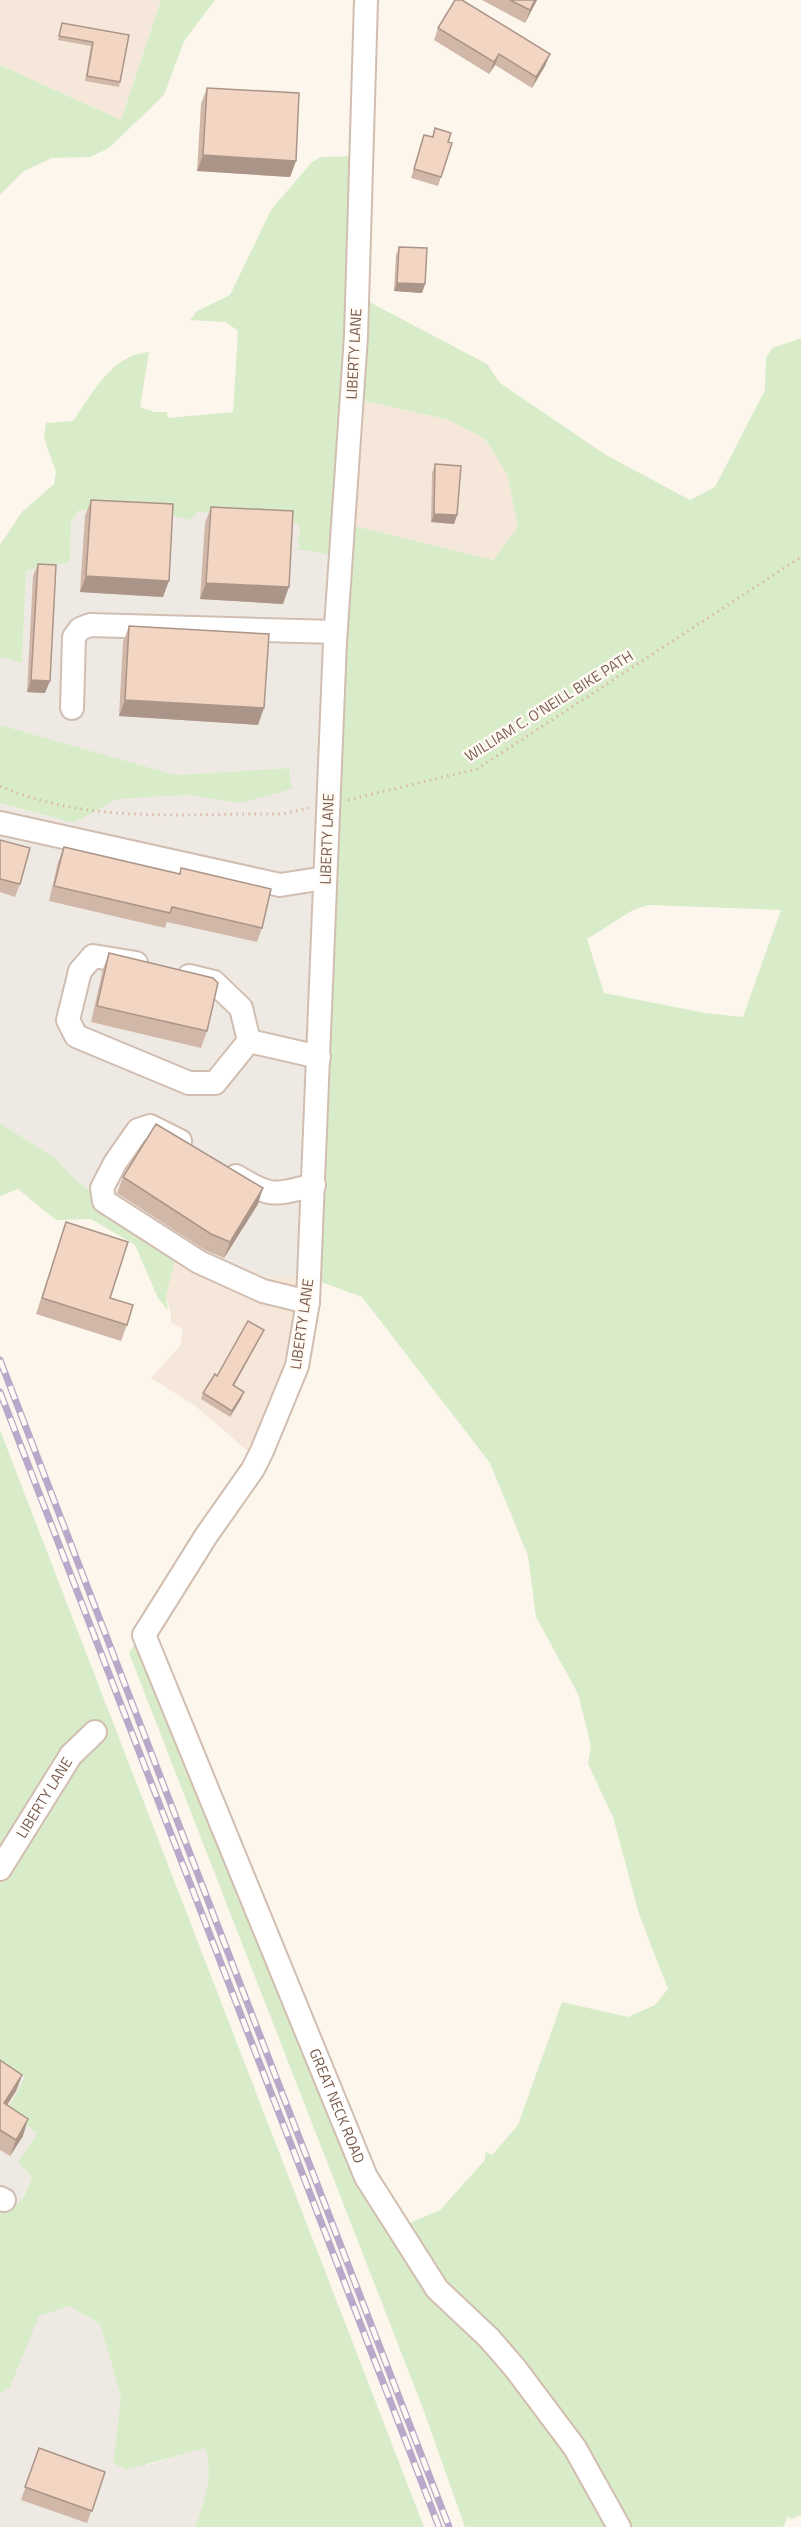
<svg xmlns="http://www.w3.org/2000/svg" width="801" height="2527" font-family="'Titillium Web',sans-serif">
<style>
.residential{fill:#f5e8da}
.industrial{fill:#efe9e4}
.green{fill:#d8ecc9;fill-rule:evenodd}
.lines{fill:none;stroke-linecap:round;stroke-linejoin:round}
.minor-casing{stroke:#d1beb0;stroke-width:26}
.path{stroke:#d9b8a5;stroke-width:3;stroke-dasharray:1.5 4.5;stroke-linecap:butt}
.minor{stroke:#fff;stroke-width:22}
.rail-casing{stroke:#b9a8c9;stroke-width:7}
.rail{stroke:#fffaf3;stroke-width:4.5;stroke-dasharray:14;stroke-linecap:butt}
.wall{fill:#d1b7a8}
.shaded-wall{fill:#aa9588}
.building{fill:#f3d5c3;stroke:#aa9588;stroke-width:1.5}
.labels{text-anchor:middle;stroke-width:5;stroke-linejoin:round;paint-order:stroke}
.street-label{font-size:15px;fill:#7a5c4d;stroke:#fffaf3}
</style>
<rect width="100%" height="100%" fill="#fdf6ec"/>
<g class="residential">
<path d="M0 0H161L121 120 0 65Z"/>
<path d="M351 398 449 420 485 439 507 474 518 527 493 560 342 523Z"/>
<path d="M176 1257 226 1271 250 1269 266 1278 306 1276 299 1349 256 1458 194 1405 151 1378 180 1346 183 1329 171 1323V1312L166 1297Z"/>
</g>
<g class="industrial">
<path d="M79 510 169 515 198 512 287 518 298 524 301 546 298 548 336 556 306 1276 266 1278 250 1269 226 1271 162 1244 77 1181 56 1159 0 1123V803L73 823 118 799 188 795 240 803 289 768 176 775 0 725V657L22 663 26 571 70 562 71 522Z"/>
<path d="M0 2066 25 2077 7 2110 37 2133 18 2162 32 2177 20 2204 14 2207 6 2206 0 2215Z"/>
<path d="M69 2306 100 2324 121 2397 113 2463 148 2465 205 2447 210 2464 207 2492 195 2527H0V2394L10 2387 39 2315Z"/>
</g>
<g class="green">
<path d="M161 0H215L184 41 164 95 109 148 90 157 52 158 24 171 0 195V65L121 120Z"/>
<path d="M359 156 358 296 487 364 500 383 606 455 690 500 715 487 765 390 766 358 772 348 801 338V2515L791 2519 788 2516 783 2527H465L422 2406 129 1653 136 1642 396 2229 440 2210 484 2161 486 2152 492 2155 518 2125 562 2002 628 2017 655 2005 668 1989 639 1914 613 1817 588 1764 591 1746 578 1694 536 1617 528 1556 490 1463 362 1297 316 1280 336 556 297 549 301 546 297 542 300 532 298 524 287 518 198 512 191 520 169 515 79 510 71 522 70 562 26 571 22 663 0 657V545L22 512 54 484 56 472 44 438 46 423 73 421C93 393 111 355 149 352L140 407 155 412H167L168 418 233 412 238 331 226 322 190 320 197 311 230 295 271 210 312 162 321 157ZM352 398 449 420 485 439 507 474 518 527 493 560 342 523ZM648 905 781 910 743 1017 705 1013 604 993 587 939 633 910Z"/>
<path d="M0 725 176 775 289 768 292 789 240 803 188 795 118 799 73 823 0 803Z"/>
<path d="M0 1123 56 1159 77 1181 176 1257 166 1297 168 1310 158 1298 135 1245 91 1219 56 1220 18 1189 0 1196Z"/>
<path d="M0 1430 424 2527H195C205 2500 214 2476 205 2448L126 2470 113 2463 121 2397 100 2324 69 2306 39 2316 10 2387 0 2394V2215L6 2206C23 2208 26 2191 32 2177L18 2162 37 2133 7 2110 25 2077 0 2066Z"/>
</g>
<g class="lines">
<defs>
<g id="minor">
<path id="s1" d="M366 0 356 336 335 642 308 1302 297 1366 262 1451 253 1469 206 1536 144 1635 366 2177 437 2289 489 2338 515 2368 575 2448 619 2527"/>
<path d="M72 708 74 637 80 629 90 625 335 632"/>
<path d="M0 823 280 885 325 878"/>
<path d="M136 963 93 956 80 971 68 1020 76 1036 189 1083H215L249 1041 319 1057"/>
<path d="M189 976 214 982 241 1008 249 1041"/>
<path d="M180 1141 150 1126 138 1130 115 1163 102 1188 104 1201 199 1262 263 1291 308 1302"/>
<path d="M236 1176C272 1198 274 1195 314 1185"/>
<path id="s2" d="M0 1869 71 1755 95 1732"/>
<path d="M0 2198 4 2200"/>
</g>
</defs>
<use href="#minor" class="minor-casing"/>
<g class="path">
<path d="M0 786C88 825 189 813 283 814L309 808"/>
<path d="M348 800 477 769 801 557"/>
</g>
<use href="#minor" class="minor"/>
<defs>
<g id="rail">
<path d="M0 1360 449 2527"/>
<path d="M0 1392 439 2527"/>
</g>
</defs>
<use href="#rail" class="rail-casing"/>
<use href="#rail" class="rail"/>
</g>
<g class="wall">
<path d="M482 0H537L525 23Z"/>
<path d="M62 23 129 35 119 87 85 81 91 46 58 40Z"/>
<path d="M438 28 550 54 545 66 532 88 495 65 489 74 434 40Z"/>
<path d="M207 88 296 161 290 177 197 171 201 104Z"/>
<path d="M435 128 448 142 441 177 438 186 411 178 424 135 432 137Z"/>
<path d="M399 247 425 284 422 293 394 291 396 255Z"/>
<path d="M435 464 457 515 454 524 431 522 432 473Z"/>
<path d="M91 500 163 597 80 592 85 516Z"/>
<path d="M211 507 283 604 200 599 205 523Z"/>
<path d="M38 564 45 693 27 692 33 576Z"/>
<path d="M129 626 258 725 119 716 123 642Z"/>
<path d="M0 840 20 884 15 897 0 892Z"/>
<path d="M64 847 179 874 181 868 262 928 257 942 167 922 165 928 49 901 58 862Z"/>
<path d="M109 953 207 1031 201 1048 91 1022 103 969Z"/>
<path d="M123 1177 258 1204 224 1258 205 1250 117 1193Z"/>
<path d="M66 1222 110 1298 127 1325 121 1341 36 1314Z"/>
<path d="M261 1336 234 1386 241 1399 230 1417 201 1399 203 1393 217 1376Z"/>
<path d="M0 2060 22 2075 16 2091 7 2105 23 2136 10 2156 0 2150Z"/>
<path d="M39 2448 105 2472 87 2523 21 2500Z"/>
</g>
<g class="shaded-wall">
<path d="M535 0H537L525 23 530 10Z"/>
<path d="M499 54 495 65 489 74 494 62Z"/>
<path d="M550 54 545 66 532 88 536 77Z"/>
<path d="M203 155 296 161 290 177 197 171Z"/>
<path d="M397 283 425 284 422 293 394 291Z"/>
<path d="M434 514 457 515 454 524 431 522Z"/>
<path d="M86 576 169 581 163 597 80 592Z"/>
<path d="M206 583 289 587 283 604 200 599Z"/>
<path d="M31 680 50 681 45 693 27 692Z"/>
<path d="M125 700 264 708 258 725 119 716Z"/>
<path d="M263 1188 258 1204 224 1258 230 1242Z"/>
<path d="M264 1330 261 1336 230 1392 233 1385Z"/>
<path d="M244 1392 241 1399 230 1417 232 1411Z"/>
<path d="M22 2075 16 2091 0 2116 4 2103Z"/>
<path d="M28 2119 23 2136 10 2156 16 2140Z"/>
</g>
<g class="building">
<path d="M455 0H462L550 54 536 77 499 54 494 62 438 28Z"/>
<path d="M510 0H535L530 10Z"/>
<path d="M62 23 129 35 120 82 87 76 93 42 59 36Z"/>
<path d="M207 88 299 93 296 161 203 155Z"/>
<path d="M435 128 451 133 448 142 452 143 441 177 414 169 424 135 433 137Z"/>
<path d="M399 247 427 248 425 284 397 283Z"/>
<path d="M435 464 461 466 457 515 434 514Z"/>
<path d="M91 500 173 504 169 581 86 576Z"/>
<path d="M211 507 293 511 289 587 206 583Z"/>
<path d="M38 564 56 565 50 681 31 680Z"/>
<path d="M129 626 269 634 264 708 125 700Z"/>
<path d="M0 840 30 848 20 884 0 879Z"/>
<path d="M64 847 180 874 181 868 271 889 262 928 172 907 170 913 54 886Z"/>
<path d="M109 953 213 978 218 983 207 1031 97 1006Z"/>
<path d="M156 1124 263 1188 230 1242 211 1234 123 1177Z"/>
<path d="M66 1222 128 1242 110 1298 133 1305 127 1325 42 1298Z"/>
<path d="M248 1321 264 1330 233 1385 244 1392 232 1411 203 1393 215 1374 217 1376Z"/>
<path d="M0 2060 22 2075 4 2103 28 2119 16 2140 0 2130Z"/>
<path d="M39 2448 105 2472 92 2511 25 2487Z"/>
</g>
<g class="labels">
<g class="street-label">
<text transform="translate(354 354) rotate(-87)" y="5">LIBERTY LANE</text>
<text transform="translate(549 706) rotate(-32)" y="5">WILLIAM C. O'NEILL BIKE PATH</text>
<text transform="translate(327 839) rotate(-88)" y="5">LIBERTY LANE</text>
<text transform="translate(302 1324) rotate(-82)" y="5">LIBERTY LANE</text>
<text dy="5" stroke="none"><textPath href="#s2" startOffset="84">LIBERTY LANE</textPath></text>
<text dy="5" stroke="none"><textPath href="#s1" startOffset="2188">GREAT NECK ROAD</textPath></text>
</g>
</g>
</svg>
